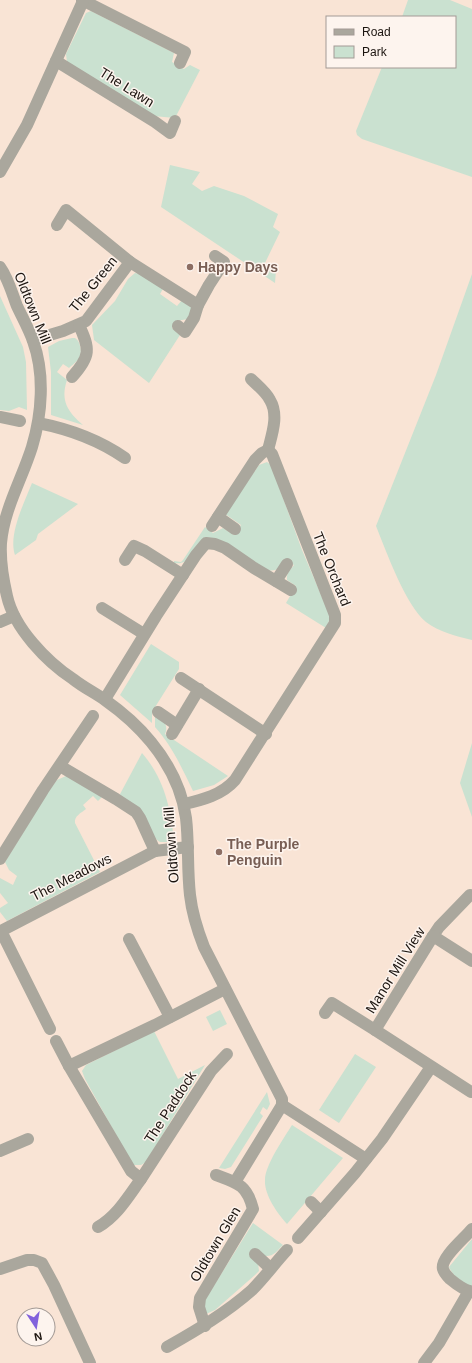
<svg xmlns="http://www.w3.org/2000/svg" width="472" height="1363" font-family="Helvetica,sans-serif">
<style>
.green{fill:#cae1d0}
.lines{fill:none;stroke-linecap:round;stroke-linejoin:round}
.minor{stroke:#aaa79d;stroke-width:12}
.education-dot{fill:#8d6e63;stroke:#fdf4ee;stroke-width:1.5}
.labels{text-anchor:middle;stroke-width:3;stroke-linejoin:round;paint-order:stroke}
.street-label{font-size:14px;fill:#1b140f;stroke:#fdf4ee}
.education-label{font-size:14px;font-weight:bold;fill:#785e54;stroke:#fdf4ee;text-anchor:start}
</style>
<rect width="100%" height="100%" fill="#f9e4d5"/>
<g class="green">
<path d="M408 0H450L472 9V177L362 139 357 135 356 131 382 67H455V17H402Z"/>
<path d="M91 11 174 53 172 62 184 69 190 65 200 70 175 118 153 116 67 62 66 54 86 13Z"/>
<path d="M170 165 200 172 192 184 202 191 214 186 244 196 278 214 273 227 280 232 265 263 276 270 275 283 161 207Z"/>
<path d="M135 273 145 275 164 287 160 294 177 306 182 300 192 308 188 319 176 321 172 328 180 335 149 383 94 340 92 325 115 301 128 279Z"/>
<path d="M472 274V640C456 636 439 632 426 622 406 606 386 551 376 526L436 375Z"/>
<path d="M0 296 23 347 26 362 27 410 19 407 9 411 0 410Z"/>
<path d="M72 338H75C78 340 79 342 80 346 83 358 77 361 69 368L63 364 57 372 67 380C60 401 68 412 83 425L51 415V372L48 347 59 341Z"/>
<path d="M267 462 271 465 302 550 330 616 329 621 326 628 286 603 296 586 287 580C286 574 290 570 294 565L284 559C278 568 279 572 266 570L212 538C201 548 189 566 174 563V561L181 562 183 560 205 527 213 533 223 528 234 535 241 525 225 514 259 465Z"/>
<path d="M32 483 78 504 38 534 36 540 15 555C8 535 24 503 32 483Z"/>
<path d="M151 644 179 662V669L152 712V723L120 695Z"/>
<path d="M155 714C163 719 169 725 165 734L228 776 214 785 193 791C182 768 172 746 155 727Z"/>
<path d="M472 743V817L460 783Z"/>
<path d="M142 753C164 778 171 809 174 842H160L157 840 119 796Z"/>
<path d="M66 776 102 797 98 801 93 796 83 805 86 809C81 813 74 816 75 823L100 872 7 921 0 912V908L8 903 0 893V878L13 885 17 876 9 870 5 862 47 793 57 780Z"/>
<path d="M220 1010 227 1024 213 1031 206 1017Z"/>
<path d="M154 1031 178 1079 205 1065 146 1162 141 1165H134L130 1160 85 1079 82 1071 86 1065Z"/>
<path d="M355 1054 376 1067 339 1123 319 1110Z"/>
<path d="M267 1092 270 1104 267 1110 263 1107 260 1113 263 1116 231 1167 225 1169 219 1168Z"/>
<path d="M292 1125 343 1158 287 1224C278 1214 264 1195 265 1180 265 1165 284 1138 292 1125Z"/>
<path d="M253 1223 283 1245C277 1251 273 1257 265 1256L258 1263 259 1271 255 1275 215 1310 206 1314 203 1303Z"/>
<path d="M472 1239V1288C463 1282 453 1277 449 1267Z"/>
</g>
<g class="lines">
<g class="minor">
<path d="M82 0 185 52 180 63"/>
<path d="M56 61 155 122 170 133 175 121"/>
<path d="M0 172 27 125 83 1"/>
<path d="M57 225 66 210 130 262"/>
<path d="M0 267C8 278 12 293 17 306 22 317 29 329 33 341 45 374 42 414 32 447 22 479 4 509 1 543 0 560 3 579 7 596 14 628 47 662 73 679 83 687 95 693 105 700 122 712 138 726 151 742 169 764 182 789 186 818 189 843 187 869 190 895 192 913 197 929 204 947L282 1099V1105L279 1110 235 1182"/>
<path d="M198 305 209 285 224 262 215 256"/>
<path d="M33 340 63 331 86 321 130 262 198 305 194 318 185 332 178 326"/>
<path d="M72 377C91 356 90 349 79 325"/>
<path d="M251 379C257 385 266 392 270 400 279 415 272 434 268 450"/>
<path d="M0 417 20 421"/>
<path d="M38 423C69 429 99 440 125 458"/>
<path d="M218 517 235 529"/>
<path d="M212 526 255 460 262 453 268 450"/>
<path d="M125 560 134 546 145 551 183 575"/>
<path d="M276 581 287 564"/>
<path d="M102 608 144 634"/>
<path d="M0 622 14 616"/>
<path d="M181 678 266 734"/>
<path d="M105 699 156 616 196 555 206 543 215 544 225 548 254 568 291 590"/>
<path d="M158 712 177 725"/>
<path d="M172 734 199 689"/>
<path d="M60 766 116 799 136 812 140 818 155 851"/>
<path d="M184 804C202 800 222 795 235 780L335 623V615L272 454 268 450"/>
<path d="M0 859 43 790 93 716"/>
<path d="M470 895 439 927 433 936 375 1030 471 1092"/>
<path d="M433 936 472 961"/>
<path d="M129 939 170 1017"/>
<path d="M325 1013 332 1003 375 1030"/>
<path d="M50 1029 1 931 155 851 188 847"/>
<path d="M56 1041 69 1066 155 1025 225 989"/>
<path d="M69 1066 131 1171 141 1179 211 1071 227 1054"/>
<path d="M282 1105 366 1159"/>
<path d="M0 1151 28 1139"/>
<path d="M311 1202 321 1212"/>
<path d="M98 1227C117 1216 128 1197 141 1179"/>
<path d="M472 1229C465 1238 440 1258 443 1269 444 1273 447 1276 450 1279 456 1284 464 1290 472 1292"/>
<path d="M298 1238 355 1173 382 1139 431 1067"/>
<path d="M255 1254 270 1268"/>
<path d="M0 1269 27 1260H34L42 1263 54 1285 90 1363"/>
<path d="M205 1326 199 1307 200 1298 253 1209C247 1185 238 1183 216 1175"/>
<path d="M167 1347C197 1330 226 1313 252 1290 264 1278 275 1263 287 1250"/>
<path d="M424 1363 439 1343 469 1291"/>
</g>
</g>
<g class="education-dot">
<circle cx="190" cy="267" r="4"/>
<circle cx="219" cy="852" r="4"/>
</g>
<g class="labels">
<g class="street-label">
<text transform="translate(127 87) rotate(32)" y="5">The Lawn</text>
<text transform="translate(93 284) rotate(-51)" y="5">The Green</text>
<text transform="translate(33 308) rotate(68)" y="5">Oldtown Mill</text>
<text transform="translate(332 569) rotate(68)" y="5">The Orchard</text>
<text transform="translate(171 845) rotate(-94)" y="5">Oldtown Mill</text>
<text transform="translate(71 877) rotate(-27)" y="5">The Meadows</text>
<text transform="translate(395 970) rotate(-58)" y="5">Manor Mill View</text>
<text transform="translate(170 1107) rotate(-57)" y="5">The Paddock</text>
<text transform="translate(215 1244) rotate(-59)" y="5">Oldtown Glen</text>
</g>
<g class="education-label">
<text x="198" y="272">Happy Days</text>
<text x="227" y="849">The Purple<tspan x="227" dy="16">Penguin</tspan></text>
</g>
</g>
<rect x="326" y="16" width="130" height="52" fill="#fdf4ee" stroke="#a39a95"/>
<rect x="334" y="29" width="20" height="6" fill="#aaa79d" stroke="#a39a95"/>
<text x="362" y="36" font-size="12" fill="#1b140f">Road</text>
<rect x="334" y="46" width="20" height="12" fill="#cae1d0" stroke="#a39a95"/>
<text x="362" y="56" font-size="12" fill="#1b140f">Park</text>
<g transform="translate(36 1327) rotate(168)"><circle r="19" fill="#fdf4ee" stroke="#a39a95"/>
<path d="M0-3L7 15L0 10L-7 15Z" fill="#8262dc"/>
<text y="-6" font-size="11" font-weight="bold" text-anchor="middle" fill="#1b140f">N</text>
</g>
</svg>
